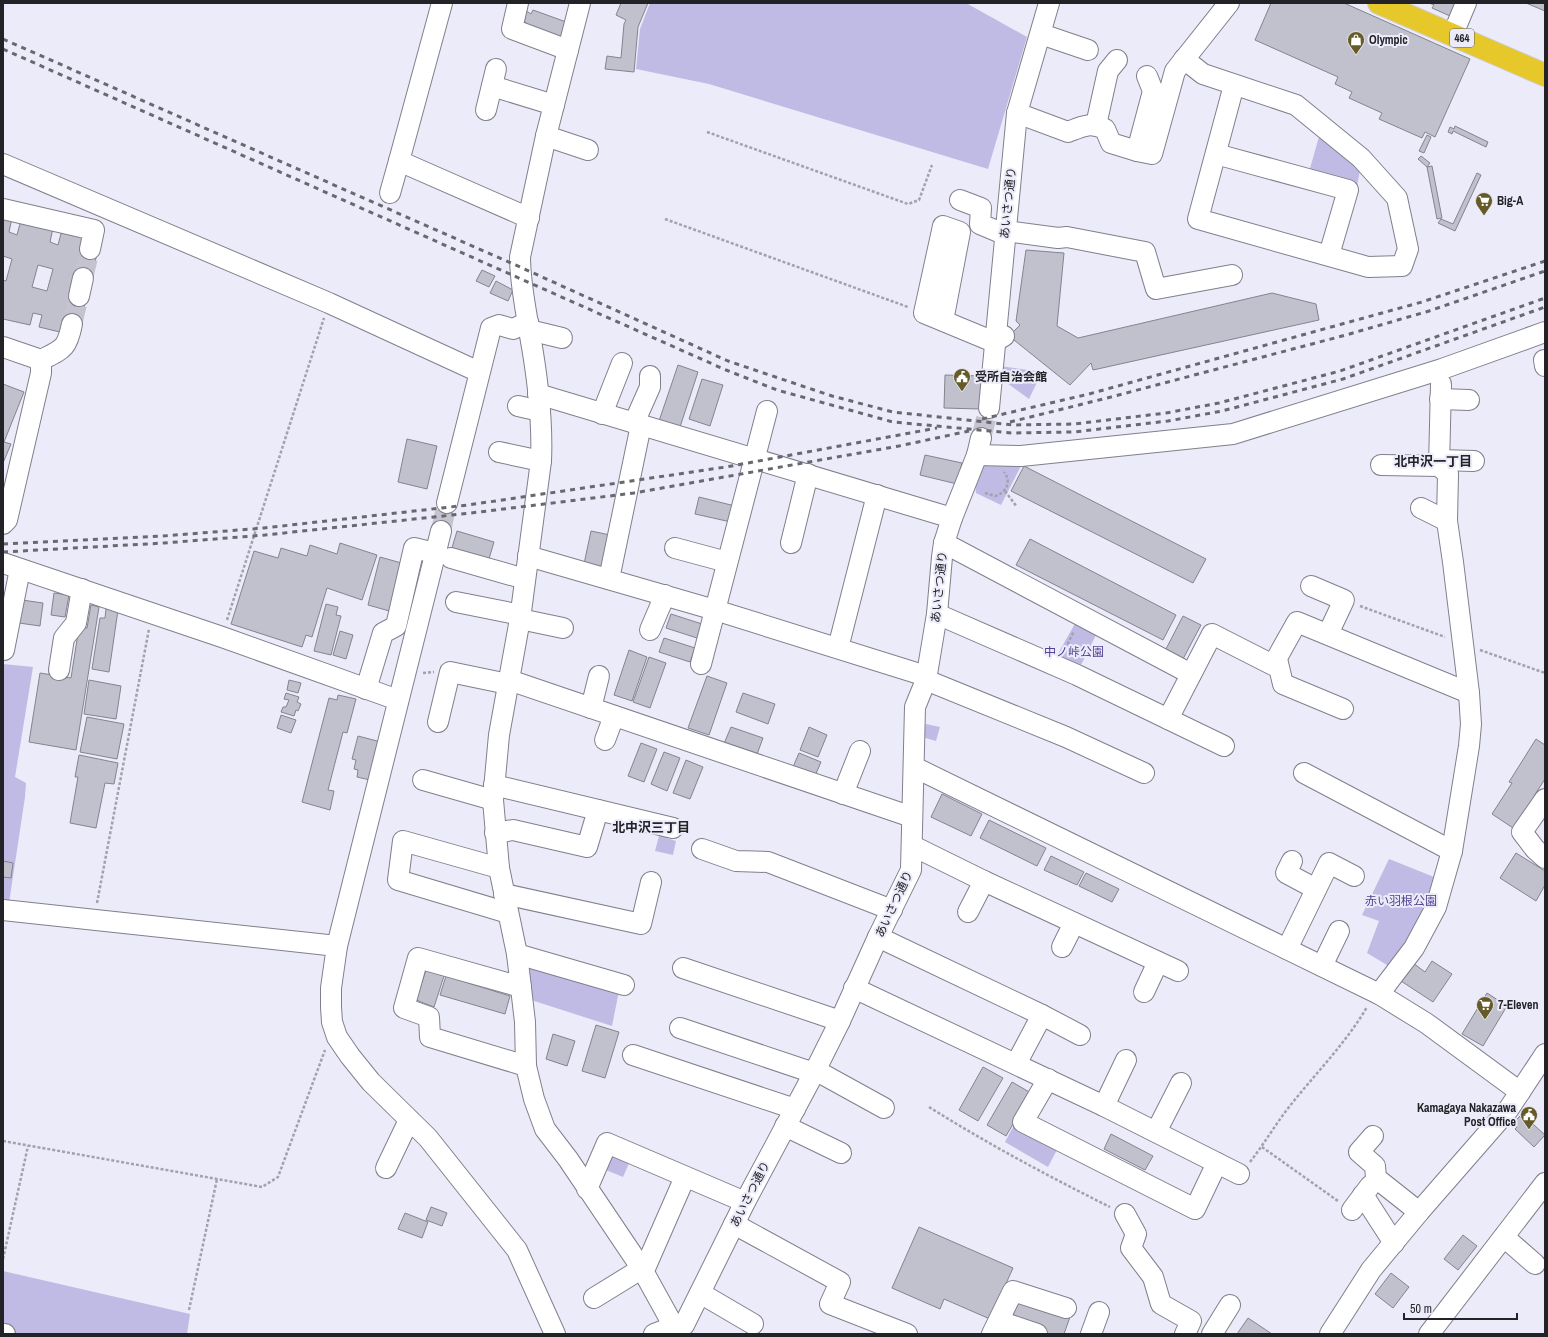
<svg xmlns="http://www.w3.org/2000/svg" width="1548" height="1337" font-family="'Archivo Narrow','Noto Sans JP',sans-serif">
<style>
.green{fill:#c0bbe5}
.building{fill:#c1c0cd;stroke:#848390;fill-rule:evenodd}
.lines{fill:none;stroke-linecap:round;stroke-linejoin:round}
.minor-tunnel{stroke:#c4c3cf;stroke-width:20;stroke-dasharray:20 10;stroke-linecap:butt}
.minor-casing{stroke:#817f8c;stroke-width:22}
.highway-casing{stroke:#cececf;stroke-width:24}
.path{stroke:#a2a1ac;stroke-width:2.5;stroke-dasharray:3 2;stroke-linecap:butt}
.minor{stroke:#fff;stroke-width:20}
.highway{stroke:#e6c82b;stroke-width:22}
.rail{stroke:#696870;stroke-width:3;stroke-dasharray:5 5;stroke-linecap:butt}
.labels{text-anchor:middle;stroke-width:4;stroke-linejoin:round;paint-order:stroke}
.shield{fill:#ecebf9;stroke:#5f5e66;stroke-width:1}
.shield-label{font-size:11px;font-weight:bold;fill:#222227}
.poi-label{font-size:12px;font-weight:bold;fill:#222227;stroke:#ecebf9;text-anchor:start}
.street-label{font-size:12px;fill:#222227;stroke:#ecebf9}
.park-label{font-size:12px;fill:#534292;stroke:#ecebf9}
.neighbourhood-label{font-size:13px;font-weight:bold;fill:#222227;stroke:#ecebf9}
</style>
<rect width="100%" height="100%" fill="#ecebf9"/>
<g class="green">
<path d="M650 3H966L1027 37 988 169 709 84 636 69 640 29Z"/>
<path d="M1320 133 1360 170 1357 186 1309 172Z"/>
<path d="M1000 366 1042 372 1029 399 1000 378Z"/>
<path d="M1024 460 1001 505 976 493 975 482 981 463Z"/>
<path d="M1077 620 1098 631 1079 669 1055 659Z"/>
<path d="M3 664 33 667 15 777 26 783 25 797 9 903H3Z"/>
<path d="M926 724 940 727 936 741 922 737Z"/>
<path d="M660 832 664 833 667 838 676 841 673 855 655 851Z"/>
<path d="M1389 859 1434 877C1442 902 1406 947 1392 968L1367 953 1379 921 1362 915Z"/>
<path d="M530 965 619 991 612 1026 528 999 525 968Z"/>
<path d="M1014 1125 1058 1148 1048 1167 1005 1142Z"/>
<path d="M612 1154 630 1161 623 1177 601 1168Z"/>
<path d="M3 1271 190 1314 187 1334H3Z"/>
</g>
<g class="building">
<path d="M621 3H648L638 27 634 72 605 69 607 56 621 58 624 24 626 20 616 15Z"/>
<path d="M1271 3H1344L1470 59 1435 137 1425 132 1422 138 1379 119 1382 113 1349 98 1352 92 1335 84 1338 77 1255 40Z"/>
<path d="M1429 3H1456L1450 16 1432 8 1434 5Z"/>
<path d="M1526 3H1545V11Z"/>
<path d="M525 10 531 14 533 10 569 23 566 39 527 25 522 17Z"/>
<path d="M1455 126 1488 142 1486 147 1453 131 1452 134 1448 132 1450 127 1454 129Z"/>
<path d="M1427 135 1431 137 1424 153 1419 151Z"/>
<path d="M1421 156 1430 163 1427 167 1418 159Z"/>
<path d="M1432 166 1442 218 1437 219 1427 167Z"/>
<path d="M1477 173 1481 175 1455 231 1438 223 1441 219 1453 224Z"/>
<path d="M3 216 12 218 9 232 17 235 21 220 53 228 50 242 58 245 62 230 87 236 97 254 80 324 64 333 39 327 42 315 33 313 30 325 3 319V280L6 281 12 259 3 256ZM38 265 53 269 47 291 32 287Z"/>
<path d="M1026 250 1064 253 1057 326 1078 338 1272 293 1316 304 1319 320 1093 370 1091 363 1070 385 1009 336 1020 325 1016 321Z"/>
<path d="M482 270 495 276 489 287 476 281Z"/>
<path d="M496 281 513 290 508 301 490 293Z"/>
<path d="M678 365 698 372 679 430 658 424Z"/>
<path d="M945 375 982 376 980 409 944 408Z"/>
<path d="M702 379 723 385 710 426 689 419Z"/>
<path d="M3 384 24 392 4 442 11 444 3 463Z"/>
<path d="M407 439 437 446 427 489 398 482Z"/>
<path d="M925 455 962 463 957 484 920 475Z"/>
<path d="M1024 466 1206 559 1193 583 1011 491Z"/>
<path d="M699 497 735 506 731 522 695 514Z"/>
<path d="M457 531 494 542 488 562 451 551Z"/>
<path d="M591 531 610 535 603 568 584 564Z"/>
<path d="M1030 539 1176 615 1163 640 1016 565Z"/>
<path d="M340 543 377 555 362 600 327 588 312 637 306 635 302 647 231 624 254 551 278 558 281 548 307 556 310 545 337 554Z"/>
<path d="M380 557 405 564 393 612 368 605Z"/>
<path d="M54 593 69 595 65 617 51 615Z"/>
<path d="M22 600 43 603 40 626 19 623Z"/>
<path d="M326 604 338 607 336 615 341 616 331 655 314 651Z"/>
<path d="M91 605 99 607 76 750 29 742 40 673 71 678 79 627 87 628Z"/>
<path d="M106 609 118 610 109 672 92 669 100 618H105Z"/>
<path d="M671 614 702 624 697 638 666 628Z"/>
<path d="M1183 616 1201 625 1183 659 1166 649Z"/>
<path d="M340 631 353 635 346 659 333 655Z"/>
<path d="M664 638 695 648 690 662 659 652Z"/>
<path d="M629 650 647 657 632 701 614 695Z"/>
<path d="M649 657 666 663 650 708 633 702Z"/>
<path d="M707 676 727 683 709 735 688 728Z"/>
<path d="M89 680 121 686 116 719 84 714Z"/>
<path d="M289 680 301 683 298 693 287 690Z"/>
<path d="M286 693 299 697 297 702 301 704 298 711 296 710 294 716 281 712 283 707H286L289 700 284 699Z"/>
<path d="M743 693 775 704 768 724 736 712Z"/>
<path d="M338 695 356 699 347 733 343 732 328 790 334 791 330 810 302 802 329 698 337 700Z"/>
<path d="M281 715 296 720 291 733 277 728Z"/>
<path d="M87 717 124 724 117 759 80 752Z"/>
<path d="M731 727 763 738 756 757 723 746Z"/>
<path d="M809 727 827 735 818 757 800 750Z"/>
<path d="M358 736 381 742 370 780 357 777 358 770 354 769 356 760 352 759Z"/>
<path d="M1536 739 1545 745V779L1534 796 1537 798 1516 830 1492 814 1512 783 1509 782Z"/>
<path d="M641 743 657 749 644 782 628 776Z"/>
<path d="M664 752 680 758 667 791 651 784Z"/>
<path d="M799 753 821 762 815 776 793 767Z"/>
<path d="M79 755 118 763 114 784 105 783 96 828 70 823 78 777H75Z"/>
<path d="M686 760 703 767 690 799 673 793Z"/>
<path d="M942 794 982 814 971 836 931 817Z"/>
<path d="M989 820 1046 848 1037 866 980 838Z"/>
<path d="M1516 853 1545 871V885L1536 901 1500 878Z"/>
<path d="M1051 856 1084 872 1077 885 1044 870Z"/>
<path d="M3 861 13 863 11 878 3 877Z"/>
<path d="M1086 873 1119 889 1112 902 1079 886Z"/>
<path d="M1432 961 1452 974 1433 1002 1401 981 1413 963 1425 972Z"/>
<path d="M426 970 444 976 434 1007 416 1000Z"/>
<path d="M446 976 510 996 505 1014 440 995Z"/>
<path d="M1487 993 1507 1006 1483 1046 1462 1034Z"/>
<path d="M596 1025 619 1032 605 1078 582 1071Z"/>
<path d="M553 1034 575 1041 567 1066 546 1059Z"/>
<path d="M983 1067 1003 1078 978 1121 959 1110Z"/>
<path d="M1012 1082 1031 1093 1006 1136 987 1125Z"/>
<path d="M1522 1114 1545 1135 1534 1147 1515 1129 1517 1127 1513 1123Z"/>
<path d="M1111 1134 1153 1156 1145 1170 1104 1149Z"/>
<path d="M431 1207 447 1213 442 1226 426 1220Z"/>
<path d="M405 1213 428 1222 422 1238 398 1229Z"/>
<path d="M919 1227 1013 1268 990 1319 944 1299 940 1309 892 1288Z"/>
<path d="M1463 1235 1477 1246 1458 1270 1444 1259Z"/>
<path d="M1391 1273 1409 1287 1393 1308 1375 1294Z"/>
<path d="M1016 1298 1070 1317 1064 1334H1048L1008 1320Z"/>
<path d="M1248 1318 1272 1334H1237Z"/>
</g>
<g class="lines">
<g class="minor-tunnel">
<path d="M83 278 90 249"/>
<path d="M72 324 79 296"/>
<path d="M981 438 989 408"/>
<path d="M441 531 447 503"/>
</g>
<defs>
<g id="minor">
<path d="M442 3 399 161 529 218"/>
<path d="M518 3 512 29 568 50"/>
<path d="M580 3 546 136 520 257C520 281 525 305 529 330 537 373 543 417 541 461L520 619 499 735 493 800 499 868 517 954 525 1022 526 1066 534 1099 545 1129 568 1159 642 1269 678 1334"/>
<path d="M1041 34 1088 50"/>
<path d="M1453 34 1466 3"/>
<path d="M1184 59 1203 74 1296 105 1361 158 1397 198 1408 249 1402 266 1368 267 1198 219 1234 85"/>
<path d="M492 86 554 105"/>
<path d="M486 110 496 69"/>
<path d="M1017 113 1068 132C1083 126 1090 122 1105 129L1111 143 1137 151 1153 91 1147 76"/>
<path d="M1096 125 1108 71 1117 60"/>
<path d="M546 136 588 150"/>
<path d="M1137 151 1152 154 1175 71 1229 3"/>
<path d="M1216 154 1348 190 1329 255"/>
<path d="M3 164 329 303 479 372"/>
<path d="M390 193 399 161"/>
<path d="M960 200 981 208 980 224 999 232 1005 231 1058 238 1067 237 1145 252 1156 289 1232 275"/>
<path d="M3 209 94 230 90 249"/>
<path d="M79 296 83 278"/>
<path d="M943 321 960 232 943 226 924 313 994 342 1004 336"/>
<path d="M529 330 562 338"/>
<path d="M3 347 41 360V373L7 520 3 524"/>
<path d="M41 360C63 349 67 349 72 324"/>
<path d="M1544 360 1545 366"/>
<path d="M538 394 952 518"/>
<path d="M1440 399 1469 400"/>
<path d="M518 406 540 411"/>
<path d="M989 408 1017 113 1049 3"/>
<path d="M602 414 622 363"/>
<path d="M634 423 650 387V376"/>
<path d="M499 452 541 461"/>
<path d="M977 455 1021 456 1233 434 1442 369 1545 332"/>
<path d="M1439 460 1474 461"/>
<path d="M1439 466 1441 384"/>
<path d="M447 503 491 328 499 325 513 329 528 322"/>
<path d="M1421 508 1447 521"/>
<path d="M441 531 337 946 331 988V1007L332 1022 337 1037 350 1056 371 1082 428 1138 517 1250 555 1334"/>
<path d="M791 543 808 474"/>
<path d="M944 543 1191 674"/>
<path d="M675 548 727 562"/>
<path d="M528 556 715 610 926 676"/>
<path d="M451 558 525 579"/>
<path d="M3 563 222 637 398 700"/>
<path d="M609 579 641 425"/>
<path d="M1311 586 1344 600 1328 634"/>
<path d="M456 602 521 615"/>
<path d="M937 614 1077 675 1224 746"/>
<path d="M520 619 563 628"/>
<path d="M650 630 665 595"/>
<path d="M838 648 877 495"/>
<path d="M4 650 20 569"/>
<path d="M1277 659 1283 684 1343 709"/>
<path d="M701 664 767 411"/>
<path d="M59 670 64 638 76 623 82 589"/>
<path d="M509 680 912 817"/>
<path d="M926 680 1066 737 1144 773"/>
<path d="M366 689 383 633 396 626 414 548 435 553"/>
<path d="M591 708 599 676"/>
<path d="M1168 719 1212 634 1273 665 1297 622 1469 693"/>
<path d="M438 722 450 672 508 684"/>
<path d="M605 740 614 716"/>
<path d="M914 767 1379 994 1426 1023 1520 1092"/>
<path d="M1304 773 1452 851"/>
<path d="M423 780 493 800"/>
<path d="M494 785 673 828"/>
<path d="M843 794 860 751"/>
<path d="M1545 799 1522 832 1535 849 1545 858"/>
<path d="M495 833 513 830 587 847 598 810"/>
<path d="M913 846 984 881 1178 971"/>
<path d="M702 849 736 861 768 862 892 910"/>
<path d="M1292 861 1286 873 1316 889"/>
<path d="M499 868 403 841 398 880 508 913"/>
<path d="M504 894 641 924 651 882"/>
<path d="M3 910 337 946"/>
<path d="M968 912 984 881"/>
<path d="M878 937 1042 1015 1080 1035"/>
<path d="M1062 947 1074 923"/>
<path d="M1287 949 1329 863 1354 876"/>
<path d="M517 954 624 985"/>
<path d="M1322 966 1339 931"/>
<path d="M683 968 840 1021"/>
<path d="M521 987 418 958 404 1008 429 1017 430 1037 526 1066"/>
<path d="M854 988 1104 1106 1239 1174"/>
<path d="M1144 992 1158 962"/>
<path d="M1379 994 1414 948 1436 907 1452 851 1469 746 1471 724 1469 693 1453 562 1447 521 1448 474 1439 466 1381 465"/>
<path d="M680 1028 814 1073"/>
<path d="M633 1055 795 1109"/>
<path d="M1016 1064 1042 1015"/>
<path d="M815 1070 884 1108"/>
<path d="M1048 1079 1023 1122 1195 1209 1217 1163"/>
<path d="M1104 1106 1126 1060"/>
<path d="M785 1126 841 1153"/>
<path d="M1156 1132 1181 1083"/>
<path d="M1373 1136 1359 1152 1375 1166 1376 1178 1419 1212"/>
<path d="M386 1168 409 1120"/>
<path d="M587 1189 607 1143 745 1202"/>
<path d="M1363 1195 1394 1243"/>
<path d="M1352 1210 1370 1186"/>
<path d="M1125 1214 1136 1234 1131 1248 1153 1277 1161 1304 1191 1321 1185 1334"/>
<path d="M734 1224 840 1282 830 1304 907 1334"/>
<path d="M1504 1237 1535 1264"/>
<path d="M700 1293 753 1324"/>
<path d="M594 1298 646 1266 685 1177"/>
<path d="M999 1321 1037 1334"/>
<path d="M3 1334H5"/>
<path d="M654 1334 667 1329 676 1330 684 1325 745 1202 814 1073 840 1021 878 937 911 870 915 707 926 680 937 614 942 557 944 543 952 518 977 455 981 438"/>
<path d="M992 1334 1013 1291 1066 1308"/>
<path d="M1091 1334 1099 1312"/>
<path d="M1212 1334 1230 1305"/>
<path d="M1330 1334 1371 1270 1419 1212 1508 1110 1545 1054"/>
<path d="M1429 1334 1545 1183"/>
</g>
<path id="highway" d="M1379 3 1545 75"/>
</defs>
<use href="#minor" class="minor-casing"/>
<use href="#highway" class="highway-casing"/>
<g class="path">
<path d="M707 132 908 204 919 200 932 165"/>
<path d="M665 219 908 307"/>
<path d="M1005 491 1017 507"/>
<path d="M985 493 995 496C1006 493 1012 482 1004 472"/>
<path d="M1360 606 1445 637"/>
<path d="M227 620 324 318"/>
<path d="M1480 650 1545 673"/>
<path d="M1071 654 1068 643 1074 631"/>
<path d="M423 673 434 672"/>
<path d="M97 903 149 629"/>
<path d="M929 1107C988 1144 1048 1176 1110 1207"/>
<path d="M3 1141 262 1187 278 1177 325 1050"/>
<path d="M1262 1147 1338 1201"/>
<path d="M1250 1162C1264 1144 1275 1125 1289 1107 1315 1074 1346 1043 1367 1007"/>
<path d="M3 1259 28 1146"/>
<path d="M189 1310 217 1179"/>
</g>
<use href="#minor" class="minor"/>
<use href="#highway" class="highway"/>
<g class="rail">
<path d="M3 39 520 267 728 361 832 396 893 412 1013 425 1074 424 1166 413 1219 403 1340 371 1545 298"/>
<path d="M3 49 726 370 777 390 893 422 1012 433 1074 432 1168 421 1222 411 1343 379 1545 307"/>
<path d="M982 419 1089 394 1342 324 1422 302 1545 261"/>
<path d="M1010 422 1111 397 1346 335 1429 311 1545 271"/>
<path d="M3 544 163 536 264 528 468 505 726 467 937 428"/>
<path d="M3 552 164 543 265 535 471 513 634 493 899 446 969 431"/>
</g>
</g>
<defs>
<symbol id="shop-pin" viewBox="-11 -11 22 30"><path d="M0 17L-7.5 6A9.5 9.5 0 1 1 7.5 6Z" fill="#665b28" stroke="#ecebf9"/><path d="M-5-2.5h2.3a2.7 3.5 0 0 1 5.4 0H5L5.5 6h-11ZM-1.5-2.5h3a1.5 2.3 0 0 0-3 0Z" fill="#fff"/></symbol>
<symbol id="supermarket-pin" viewBox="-11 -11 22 30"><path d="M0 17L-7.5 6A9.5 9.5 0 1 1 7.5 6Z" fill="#665b28" stroke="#ecebf9"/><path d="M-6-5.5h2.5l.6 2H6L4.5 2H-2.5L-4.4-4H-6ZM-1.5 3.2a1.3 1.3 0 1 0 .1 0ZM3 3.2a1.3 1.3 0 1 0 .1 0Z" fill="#fff"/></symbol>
<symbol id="civic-pin" viewBox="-11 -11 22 30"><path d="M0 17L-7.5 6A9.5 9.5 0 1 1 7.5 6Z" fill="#665b28" stroke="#ecebf9"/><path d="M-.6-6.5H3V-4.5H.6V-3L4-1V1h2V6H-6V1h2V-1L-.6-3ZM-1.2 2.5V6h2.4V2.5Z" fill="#fff"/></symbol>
</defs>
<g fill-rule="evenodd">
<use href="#shop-pin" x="1346" y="30" width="20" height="27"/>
<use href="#supermarket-pin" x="1474" y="191" width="20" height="27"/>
<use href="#civic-pin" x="952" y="367" width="20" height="27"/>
<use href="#supermarket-pin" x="1475" y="995" width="20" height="27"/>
<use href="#civic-pin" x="1519" y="1105" width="20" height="27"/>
</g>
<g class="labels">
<rect class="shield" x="1450" y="29" width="24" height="18" rx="3"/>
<g class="shield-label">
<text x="1462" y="42">464</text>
</g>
<g class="poi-label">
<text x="1369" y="44">Olympic</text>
<text x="1497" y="205">Big-A</text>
<text x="975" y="381">受所自治会館</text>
<text x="1498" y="1009">7-Eleven</text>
<text x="1516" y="1112" text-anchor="end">Kamagaya Nakazawa<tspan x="1516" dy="14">Post Office</tspan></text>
</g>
<g class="street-label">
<text transform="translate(1008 203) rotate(-84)" y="4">あいさつ通り</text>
<text transform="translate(939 587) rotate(-84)" y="4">あいさつ通り</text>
<text transform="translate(894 904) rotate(-65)" y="4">あいさつ通り</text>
<text transform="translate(750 1194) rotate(-63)" y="4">あいさつ通り</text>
</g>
<g class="park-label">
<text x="1074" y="656">中ノ峠公園</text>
<text x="1401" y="905">赤い羽根公園</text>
</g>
<g class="neighbourhood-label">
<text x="1433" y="466">北中沢一丁目</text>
<text x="651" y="832">北中沢三丁目</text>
</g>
</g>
<rect width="1548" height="1337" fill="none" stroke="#222227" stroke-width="8"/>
<path d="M1404 1313v6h113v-6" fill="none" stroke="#222227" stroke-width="2"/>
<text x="1410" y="1313" font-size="12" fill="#222227" stroke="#ecebf9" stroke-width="3" paint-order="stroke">50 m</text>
</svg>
